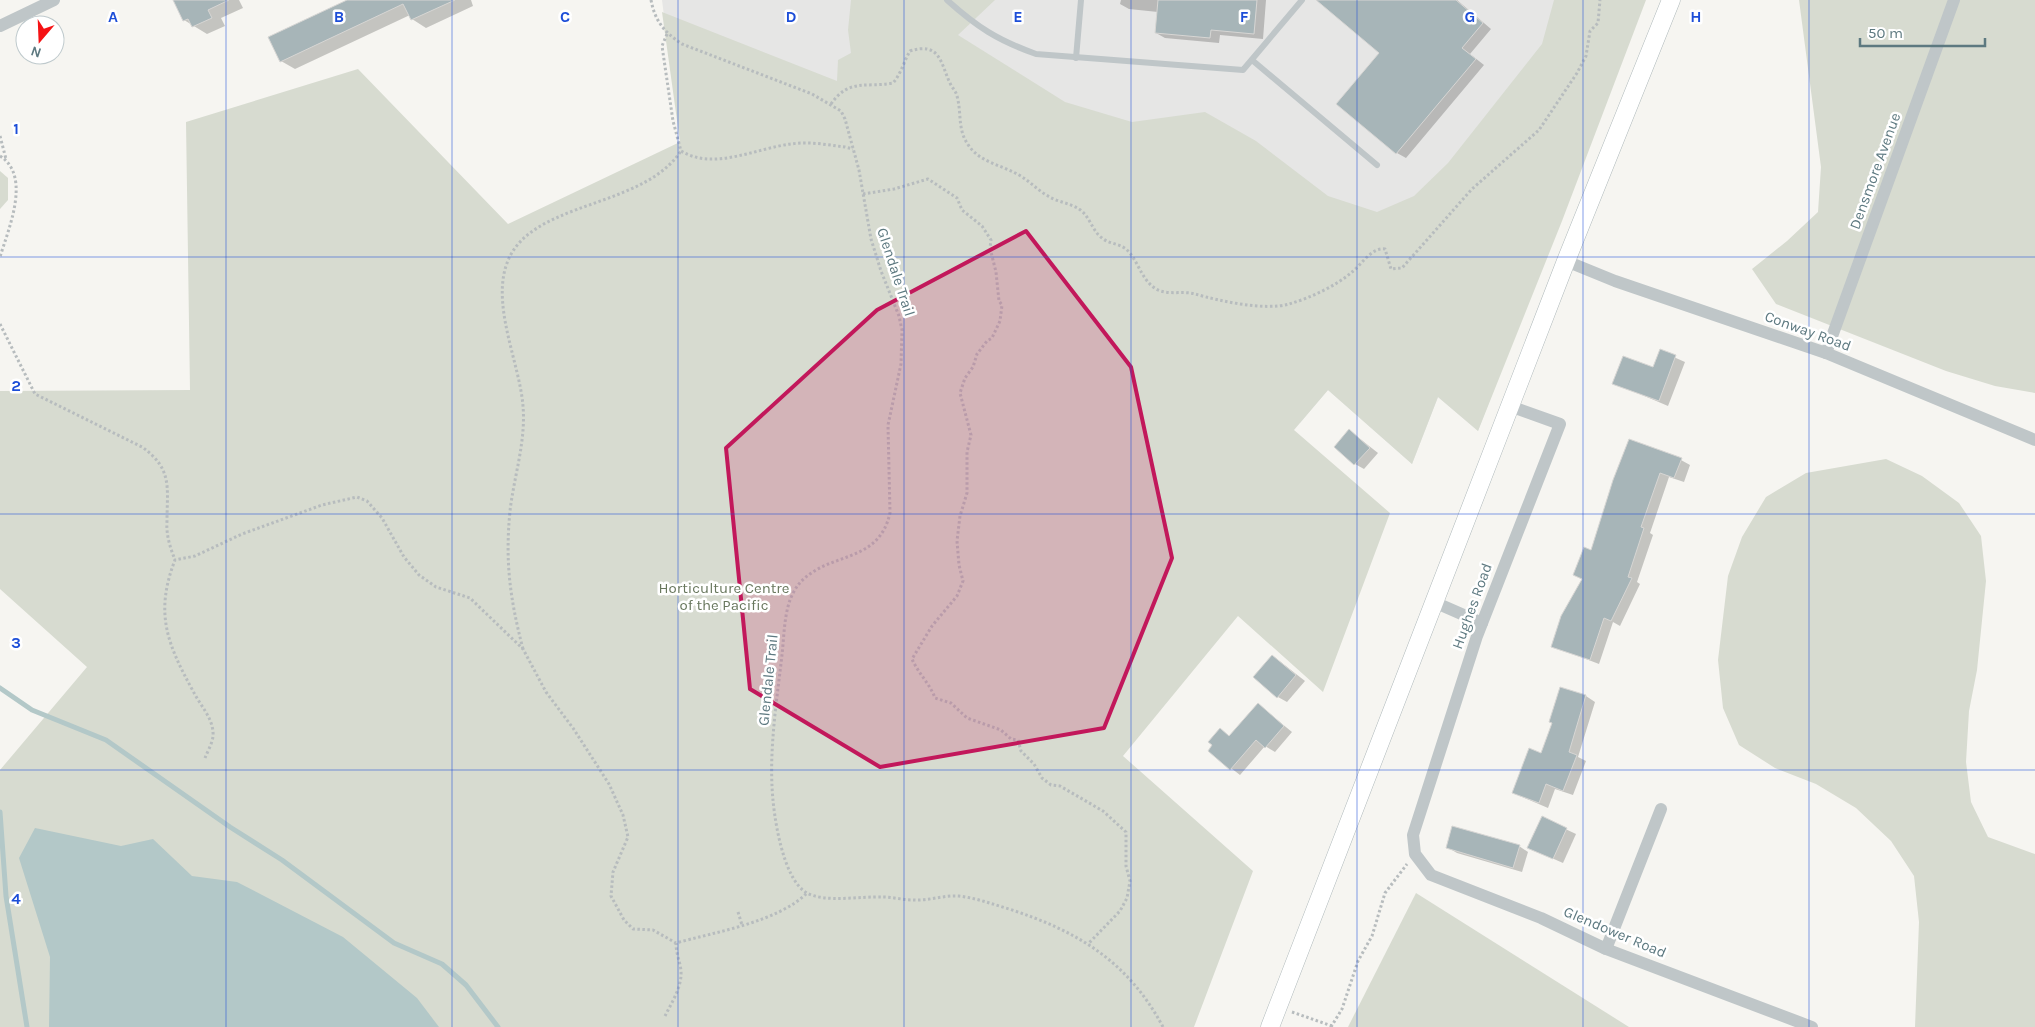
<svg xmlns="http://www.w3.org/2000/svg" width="2035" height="1027" font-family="Karla,sans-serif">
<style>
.built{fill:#e6e6e5}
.green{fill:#d7dbd0}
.water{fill:#b3c8c8}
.shadow{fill:#0003}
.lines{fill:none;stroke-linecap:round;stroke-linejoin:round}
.stream{stroke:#b3c8c8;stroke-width:5}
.building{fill:#a7b5b8;stroke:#d7d6d4}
.secondary-casing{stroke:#afb9bb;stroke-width:19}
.path{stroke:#b7bcbe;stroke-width:3;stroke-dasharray:2.5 2.5;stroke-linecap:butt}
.service{stroke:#bfc6c8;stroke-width:6}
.minor{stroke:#bfc6c8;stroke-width:12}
.secondary{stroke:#fff;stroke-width:18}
.marked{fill:#c2185b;fill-opacity:0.2;stroke:#c2185b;stroke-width:4;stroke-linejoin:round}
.grid{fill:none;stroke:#1d4ed8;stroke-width:1;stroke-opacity:0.55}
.labels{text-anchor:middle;stroke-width:5;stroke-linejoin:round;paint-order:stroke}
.street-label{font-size:15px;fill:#5d7980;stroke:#fff}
.park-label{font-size:15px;fill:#68775d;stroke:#fff}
.grid-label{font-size:16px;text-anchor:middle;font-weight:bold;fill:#1d4ed8;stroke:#fff;stroke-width:5;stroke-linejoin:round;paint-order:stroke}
</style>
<rect width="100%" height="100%" fill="#f6f5f1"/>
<path class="built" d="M662 0H1644L1478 431 1438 397 1412 464 1328 390 1300 423 664 16Z"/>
<g class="green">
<path d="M851 0H995L958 35 1065 102 1132 122 1205 112 1256 141 1328 196 1377 212 1414 196 1448 163 1542 44 1554 0H1646L1562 221 1478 431 1438 397 1412 464 1328 390 1294 430 1390 513 1323 692 1238 616 1123 756 1253 871 1194 1027H0V770L87 667 0 589V391L190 390 186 122 358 69 508 224 680 142 662 12 837 81 838 60 851 53 848 30Z"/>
<path d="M1799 0H2035V393L1995 386 1946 371 1776 304 1752 269 1787 241 1818 212 1821 167Z"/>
<path d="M0 171 8 178V200L0 209Z"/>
<path d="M1886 459 1922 476 1959 503 1981 536 1986 581 1977 670 1969 711 1966 762 1971 802 1988 837 2035 854V1027H1915L1919 922 1914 876 1891 841 1856 808 1816 784 1775 768 1739 745 1723 708 1718 660 1728 576 1742 537 1766 497 1806 473Z"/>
<path d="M1416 893 1629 1027H1348Z"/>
</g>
<path class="water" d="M35 828 121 846 153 839 192 876 237 882 343 937 417 998 439 1027H49L50 957 19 858Z"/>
<g class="shadow">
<path d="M179 0H239L243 8 221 18 225 26 207 34 184 20Z"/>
<path d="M349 0H471L473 6 426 28 412 19 410 15 295 69 281 61Z"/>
<path d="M1121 0H1266L1263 39 1220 35 1219 43 1165 38 1156 33 1158 12 1129 9 1120 4Z"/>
<path d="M1318 0H1457L1491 29 1470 54 1484 65 1406 158 1397 153 1381 53Z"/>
<path d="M1660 351 1685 362 1668 406 1614 383 1654 369Z"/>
<path d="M1350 431 1378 453 1364 469 1355 464Z"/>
<path d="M1681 460 1690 465 1684 482 1669 477 1650 533 1653 535 1637 582 1640 584 1620 626 1613 622 1599 664 1552 646 1583 580 1574 575 1591 552 1614 480Z"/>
<path d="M1273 656 1305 681 1287 702 1278 697Z"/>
<path d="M1586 696 1595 702 1578 757 1586 761 1573 795 1555 789 1548 808 1513 793Z"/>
<path d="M1258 704 1292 732 1275 752 1265 746 1240 775 1209 751 1220 730 1230 736Z"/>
<path d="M1542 818 1576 834 1563 863 1538 852Z"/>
<path d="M1519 846 1528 852 1522 872 1457 853 1447 847Z"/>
</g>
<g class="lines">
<g class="stream">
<path d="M0 688 32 710 106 740 230 827 282 860 394 943 442 964 466 985 498 1027"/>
<path d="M0 812 6 896 27 1027"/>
</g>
</g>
<g class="building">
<path d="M173 0H229L208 10 212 18 192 27 188 19 183 21Z"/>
<path d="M347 0H455L411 20 403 4 280 62 268 37Z"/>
<path d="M1158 0H1257L1254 34 1211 30 1210 38 1155 33Z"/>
<path d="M1316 0H1456L1483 23 1462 48 1476 59 1396 154 1336 104 1379 53Z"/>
<path d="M1660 349 1676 355 1659 401 1612 384 1623 356 1653 367Z"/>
<path d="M1349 429 1370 448 1354 465 1334 447Z"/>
<path d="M1629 439 1682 458 1674 478 1660 473 1641 527 1644 528 1628 577 1632 578 1611 621 1604 618 1590 660 1551 647 1561 616 1582 579 1573 575 1584 547 1591 550 1613 480Z"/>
<path d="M1272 655 1296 675 1277 698 1253 677Z"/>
<path d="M1560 687 1586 695 1569 752 1577 755 1563 791 1546 784 1539 803 1512 793 1529 748 1541 753 1552 723 1549 722Z"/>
<path d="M1258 703 1284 726 1265 748 1256 740 1230 770 1208 751 1212 745 1208 742 1220 728 1229 736Z"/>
<path d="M1542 816 1567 828 1553 859 1527 848Z"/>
<path d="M1452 826 1520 845 1513 868 1446 848Z"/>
</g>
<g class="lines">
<defs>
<path id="secondary" d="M1270 1027 1566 261 1671 0"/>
</defs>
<use href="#secondary" class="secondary-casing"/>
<g class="path">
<path d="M651 0C655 21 664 32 682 44L812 94 841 111 845 119 859 170 871 239 881 271 899 316 902 330 901 364 888 425 890 513C878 566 827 550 798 585 795 589 792 595 790 600 784 617 784 637 782 655 777 698 770 743 772 786 773 813 782 879 807 893 825 903 862 896 883 897 893 897 903 900 913 900 928 901 944 895 959 896 976 898 992 904 1009 909 1077 931 1128 961 1163 1027"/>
<path d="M667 34 662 46 673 121 681 151C714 171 756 148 791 144 809 141 828 145 845 147L853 149"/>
<path d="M831 104C849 78 866 88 893 83 901 74 904 61 910 51 941 41 941 65 950 83 952 88 956 91 957 96 962 114 957 130 969 146 980 162 1001 165 1017 174 1029 180 1037 190 1048 196 1057 202 1070 203 1079 209 1090 216 1092 231 1102 238 1109 244 1118 243 1126 249 1137 259 1141 277 1152 286 1164 297 1181 290 1195 294 1220 301 1264 311 1289 304 1310 298 1336 286 1352 272 1362 264 1372 247 1385 249L1391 269 1402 268 1472 189 1539 130 1577 73 1586 56 1590 31 1598 23 1600 0"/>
<path d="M0 136 6 159"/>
<path d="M0 156C32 176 8 230 0 257"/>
<path d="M863 194 894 189 928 179 957 198 962 210 982 226 991 240 990 248 996 272 999 301 1002 305 1000 321 992 338 987 341 977 354 973 367 965 378 960 393 971 435 967 452V493L960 516 957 541 959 565 963 581 957 596 932 626 912 659C918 673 930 684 935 698L951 703 967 718 1001 730 1011 739 1018 740 1021 751 1034 764 1042 778 1051 785 1060 786 1103 811 1126 832V866L1130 881 1127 898 1120 911 1089 943"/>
<path d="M0 324 35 394 142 447C173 469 167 488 167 521 166 535 170 547 175 560"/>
<path d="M523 649C510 599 505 562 510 511 514 476 526 442 523 406 519 356 481 286 519 243 557 201 646 203 681 151"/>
<path d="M205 758C208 750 214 741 213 732 212 717 200 705 193 691 168 645 154 614 175 560L195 556 242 534 322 505 357 497 367 501 382 518 404 557 419 575 436 587 470 598 523 649 546 692 573 728 609 784 623 815 628 837 613 872 611 896 624 920 633 929 653 930 676 943C715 932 778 922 807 893"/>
<path d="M738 912 742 925"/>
<path d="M1292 1012 1332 1026"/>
<path d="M665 1016C672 1002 682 987 681 971 680 961 676 954 676 943"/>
<path d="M1331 1027 1342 1009 1358 961 1372 936 1385 893 1407 864"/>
</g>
<g class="service">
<path d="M947 0C977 27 997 40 1036 54L1243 70 1302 0"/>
<path d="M1076 58 1081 0"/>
<path d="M1252 60 1377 165"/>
</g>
<g class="minor">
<path d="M0 26 54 0"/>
<path d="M1566 261 1615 281 1826 353 2035 440"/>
<path d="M1826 353 1954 0"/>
<path d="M1510 406 1560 424 1477 636 1413 835 1415 854 1431 875 1541 918 1606 949 1812 1027"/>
<path d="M1434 602 1482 623"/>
<path d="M1606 949 1661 809"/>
</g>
<use href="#secondary" class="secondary"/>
</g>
<path class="marked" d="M1026 231 1131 367 1172 558 1104 728 880 767 750 689 726 448 877 310Z"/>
<path class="grid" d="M226 0V1027M452 0V1027M678 0V1027M904 0V1027M1131 0V1027M1357 0V1027M1583 0V1027M1809 0V1027M0 257H2035M0 514H2035M0 770H2035"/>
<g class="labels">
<g class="street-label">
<text transform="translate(1875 171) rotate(-70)" y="5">Densmore Avenue</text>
<text transform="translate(896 272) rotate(72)" y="5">Glendale Trail</text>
<text transform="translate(1808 331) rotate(20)" y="5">Conway Road</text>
<text transform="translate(1472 606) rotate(-70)" y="5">Hughes Road</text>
<text transform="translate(768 680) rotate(-84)" y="5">Glendale Trail</text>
<text transform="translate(1615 932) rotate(23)" y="5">Glendower Road</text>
</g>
<g class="park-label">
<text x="724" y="593">Horticulture Centre<tspan x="724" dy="17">of the Pacific</tspan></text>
</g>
</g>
<g class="grid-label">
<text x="113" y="22">A</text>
<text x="339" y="22">B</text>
<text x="565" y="22">C</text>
<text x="791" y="22">D</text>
<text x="1018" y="22">E</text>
<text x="1244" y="22">F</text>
<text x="1470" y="22">G</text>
<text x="1696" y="22">H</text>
<text x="16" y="134">1</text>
<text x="16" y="391">2</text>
<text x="16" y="648">3</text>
<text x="16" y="904">4</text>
</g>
<g transform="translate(40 40) rotate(199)"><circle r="24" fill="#ffffff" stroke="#bec9cc"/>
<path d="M0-4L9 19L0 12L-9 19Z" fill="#f51214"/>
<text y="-8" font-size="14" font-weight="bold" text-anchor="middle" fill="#5d7980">N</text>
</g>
<path d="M1860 38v8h125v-8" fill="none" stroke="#5d7980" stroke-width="2.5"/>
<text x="1868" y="38" font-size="15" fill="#5d7980" stroke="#ffffff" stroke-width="4" paint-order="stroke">50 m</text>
</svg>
